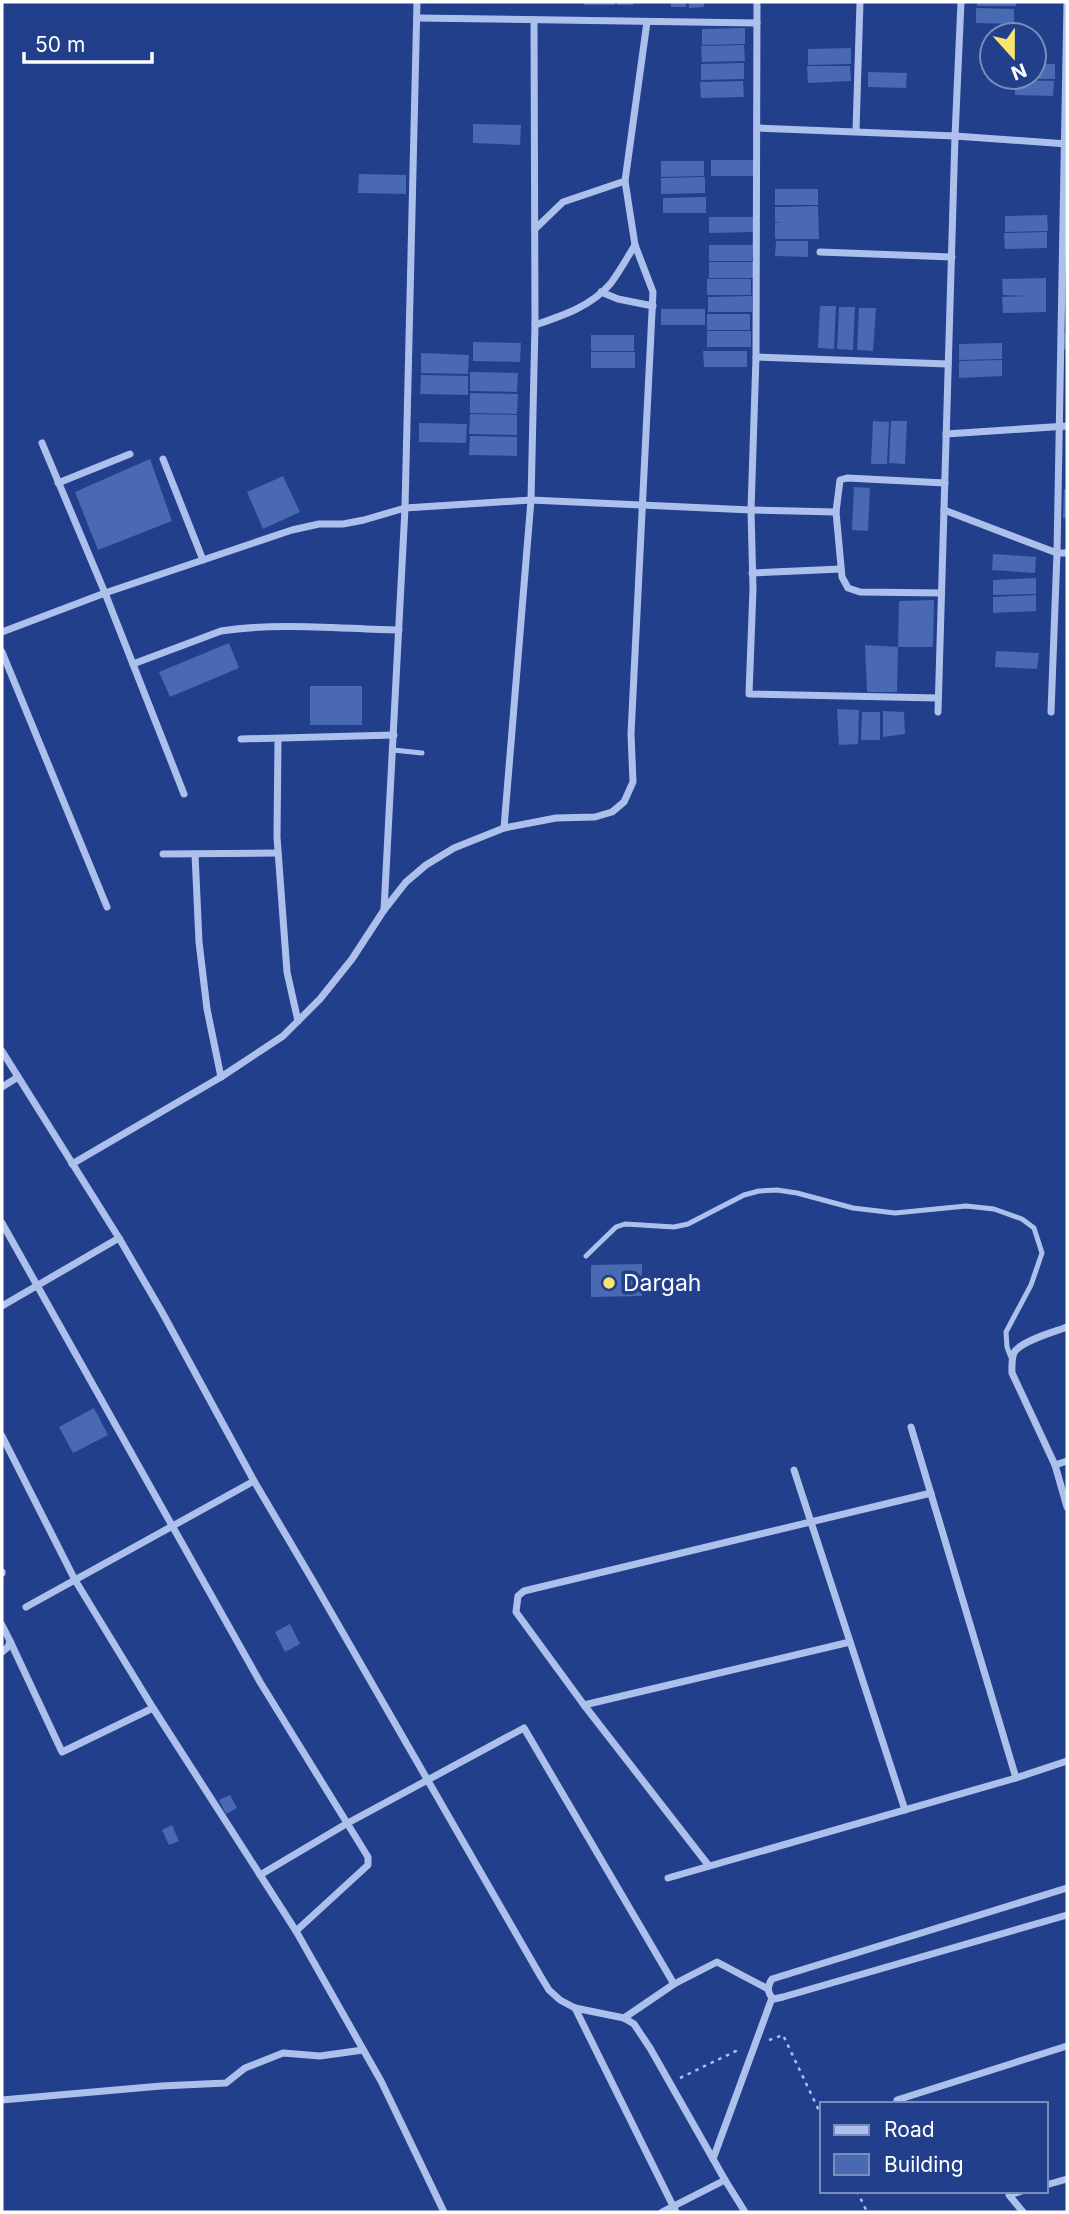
<svg xmlns="http://www.w3.org/2000/svg" width="1069" height="2214" font-family="Inter,sans-serif">
<style>
.building{fill:#4969b2}
.lines{fill:none;stroke-linecap:round;stroke-linejoin:round}
.path{stroke:#adc0eb;stroke-width:2.5;stroke-dasharray:3.5 5;stroke-linecap:butt}
.lane{stroke:#adc0eb;stroke-width:5}
.street{stroke:#adc0eb;stroke-width:7}
.poi-dot{fill:#f8e46e;stroke:#213f8a;stroke-width:2.5}
.labels{text-anchor:middle;stroke-width:7;stroke-linejoin:round;paint-order:stroke}
.poi-label{font-size:23px;fill:#fff;stroke:#213f8a;text-anchor:start}
</style>
<rect width="100%" height="100%" fill="#213f8a"/>
<g class="building">
<rect x="584" y="2" width="31" height="3"/>
<rect x="617" y="2" width="16" height="3"/>
<rect x="671" y="2" width="15" height="5"/>
<path d="M689 2H704V7L689 8Z"/>
<rect x="977" y="2" width="39" height="4"/>
<path d="M976 8 1014 9V24L976 23Z"/>
<path d="M745 28V44L702 45V29Z"/>
<path d="M744 45 745 61 702 62 701 46Z"/>
<path d="M851 48V64L808 65V49Z"/>
<path d="M744 63V79L701 80V64Z"/>
<rect x="1034" y="64" width="21" height="15"/>
<path d="M807 66H850L851 81 808 83Z"/>
<path d="M868 72 907 73 906 88 868 87Z"/>
<path d="M1015 80 1054 81 1053 96 1015 95Z"/>
<path d="M743 81 744 97 701 98 700 82Z"/>
<path d="M473 124 521 125 520 145 473 143Z"/>
<rect x="711" y="160" width="43" height="16"/>
<path d="M661 161H704V176L661 177Z"/>
<path d="M359 174 406 175V194L358 193Z"/>
<path d="M705 177V193L661 194V178Z"/>
<rect x="775" y="189" width="43" height="16"/>
<path d="M706 197V213H663V198Z"/>
<path d="M818 206 819 239H775V223L782 222H775V207Z"/>
<path d="M1047 215 1048 231 1005 232V216Z"/>
<path d="M709 217H753V232L709 233Z"/>
<path d="M1047 232V248L1005 249 1004 233Z"/>
<path d="M776 241H808V257L775 256Z"/>
<path d="M709 245H753L752 261H709Z"/>
<rect x="709" y="262" width="44" height="16"/>
<path d="M1046 278V312L1003 313 1002 297 1027 296 1003 295 1002 279Z"/>
<rect x="707" y="279" width="44" height="16"/>
<path d="M752 296V312H708V297Z"/>
<path d="M820 306H836L834 349 818 348Z"/>
<path d="M839 307H855L853 350 837 349Z"/>
<path d="M859 308H876L873 351 857 350Z"/>
<rect x="661" y="309" width="44" height="16"/>
<rect x="707" y="314" width="43" height="16"/>
<rect x="707" y="331" width="44" height="16"/>
<path d="M1063 333H1067V349H1062Z"/>
<rect x="591" y="335" width="43" height="16"/>
<path d="M473 342 521 343 520 362 473 361Z"/>
<path d="M1002 343V359L959 360V344Z"/>
<path d="M703 351H747V367H704Z"/>
<rect x="591" y="352" width="44" height="16"/>
<path d="M421 353 469 355 468 374 421 373Z"/>
<path d="M1002 360V376L959 378V361Z"/>
<path d="M470 372 518 373 517 392 470 391Z"/>
<path d="M421 375 468 376V395L420 394Z"/>
<path d="M470 393 518 394 517 414 470 413Z"/>
<path d="M470 414 517 415V435L469 434Z"/>
<path d="M873 421 889 422 887 464H871Z"/>
<path d="M891 421H907L905 464 889 463Z"/>
<path d="M419 423 467 424 466 443 419 442Z"/>
<path d="M470 436 517 437V456L469 455Z"/>
<path d="M150 459 172 521 98 550 75 492Z"/>
<path d="M283 476 300 512 263 529 247 492Z"/>
<path d="M854 487 870 488 868 531 852 530Z"/>
<path d="M1064 489H1067V518H1063Z"/>
<path d="M993 554 1036 557 1035 573 992 570Z"/>
<path d="M1036 578V594L993 595V580Z"/>
<path d="M1036 595V611L993 613V597Z"/>
<path d="M934 600 933 647H898L897 692H867L865 645 898 647 899 601Z"/>
<path d="M229 643 239 668 170 697 159 672Z"/>
<path d="M996 651 1039 653 1037 669 995 667Z"/>
<rect x="310" y="686" width="52" height="39"/>
<path d="M837 709 859 710 858 744 839 745Z"/>
<path d="M883 711 904 712 905 734 883 737Z"/>
<path d="M862 712H880V740H861Z"/>
<path d="M642 1264V1296L591 1297V1265Z"/>
<path d="M94 1408 108 1435 73 1453 59 1427Z"/>
<path d="M290 1624 300 1644 285 1652 275 1632Z"/>
<path d="M230 1795 237 1808 226 1814 219 1800Z"/>
<path d="M172 1825 179 1841 169 1845 162 1830Z"/>
</g>
<g class="lines">
<g class="path">
<path d="M769 2040 783 2035 822 2117"/>
<path d="M680 2078 740 2049"/>
<path d="M857 2191 867 2212"/>
</g>
<g class="lane">
<path d="M393 750 422 753"/>
<path d="M586 1256 616 1227 625 1224 674 1227 688 1224 744 1195 759 1191 777 1190 797 1193 853 1208 895 1213 966 1206 994 1209 1022 1219 1034 1228 1042 1253 1031 1285 1006 1332 1007 1347 1012 1360"/>
</g>
<g class="street">
<path d="M757 2 756 357 751 510 753 589 749 694 937 698"/>
<path d="M417 18 757 23"/>
<path d="M758 128 955 136 1067 144"/>
<path d="M856 131 860 2"/>
<path d="M535 229 563 202 625 181"/>
<path d="M820 252 952 257"/>
<path d="M601 292 618 299 653 306"/>
<path d="M535 325C562 316 592 306 611 283 620 271 627 258 635 245"/>
<path d="M756 357 948 364"/>
<path d="M946 434 1067 426"/>
<path d="M42 443 105 593 184 794"/>
<path d="M163 459 203 560"/>
<path d="M58 483 130 454"/>
<path d="M944 510 1057 553H1067"/>
<path d="M836 512 842 577 848 588 860 592 941 593"/>
<path d="M752 573 841 569"/>
<path d="M2 632 105 593 292 530 319 524H343L364 520 405 508 531 500 751 510 836 512 840 480 847 478 945 483"/>
<path d="M2 652 107 907"/>
<path d="M133 664 221 631C279 622 341 629 399 630"/>
<path d="M938 712 955 136 961 2"/>
<path d="M1051 712 1057 553 1067 2"/>
<path d="M241 739 394 735"/>
<path d="M278 739 277 837 287 972 298 1021"/>
<path d="M504 828 531 500 535 325 534 20"/>
<path d="M163 854 278 853"/>
<path d="M195 854 199 942 207 1009 221 1077"/>
<path d="M384 910 405 508 417 2"/>
<path d="M2 1051 119 1238 162 1312 254 1481 313 1581 541 1977 549 1990 560 2000 575 2008 624 2018 634 2024 650 2048 725 2180"/>
<path d="M2 1087 18 1077"/>
<path d="M72 1164 221 1077 283 1036 320 999 352 959 384 910 406 882 426 865 454 848 504 828 556 818 595 817 612 812 624 802 633 782 631 734 653 292 635 245 625 181 647 22"/>
<path d="M2 1223 260 1682 368 1857V1865L296 1931"/>
<path d="M2 1306 119 1238"/>
<path d="M1067 1327C1054 1332 1024 1340 1015 1351 1011 1357 1012 1366 1012 1373L1055 1465 1067 1507"/>
<path d="M911 1427 1016 1778"/>
<path d="M2 1436 75 1580 153 1708 296 1931 381 2081 444 2212"/>
<path d="M1055 1465 1067 1461"/>
<path d="M794 1470 905 1810"/>
<path d="M2 1573V1572"/>
<path d="M26 1607 254 1481"/>
<path d="M2 1625 10 1641 8 1647 2 1652"/>
<path d="M10 1641 62 1752 153 1708"/>
<path d="M584 1705 850 1642"/>
<path d="M709 1866 584 1705 516 1612 518 1596 524 1591 931 1493"/>
<path d="M260 1875 346 1824 524 1728 674 1984"/>
<path d="M668 1878 1016 1778 1067 1761"/>
<path d="M1067 1888 772 1979C767 1986 767 1994 774 1999L783 1997 1067 1915"/>
<path d="M575 2008 676 2212"/>
<path d="M624 2018 674 1984 717 1962 768 1989"/>
<path d="M2 2100 161 2086 226 2083 245 2068 283 2053 320 2056 363 2050"/>
<path d="M897 2100 1067 2046"/>
<path d="M713 2159 772 1998"/>
<path d="M1046 2185 1067 2179"/>
<path d="M1022 2191 1009 2195 1023 2212"/>
<path d="M662 2212 725 2180 745 2212"/>
</g>
</g>
<circle class="poi-dot" cx="609" cy="1283" r="7"/>
<g class="labels">
<g class="poi-label">
<text x="623" y="1291">Dargah</text>
</g>
</g>
<rect width="1069" height="2214" fill="none" stroke="#ffffff" stroke-width="7"/>
<rect x="820" y="2102" width="228" height="91" fill="#213f8a" stroke="#7a8cb9" stroke-width="2"/>
<rect x="834" y="2125" width="35" height="10" fill="#adc0eb" stroke="#7a8cb9" stroke-width="2"/>
<text x="884" y="2137" font-size="21" fill="#ffffff">Road</text>
<rect x="834" y="2154" width="35" height="21" fill="#4969b2" stroke="#7a8cb9" stroke-width="2"/>
<text x="884" y="2172" font-size="21" fill="#ffffff">Building</text>
<g transform="translate(1013 56) rotate(159)"><circle r="33" fill="#213f8a" stroke="#7a8cb9" stroke-width="2"/>
<path d="M0-5L12 26L0 18L-12 26Z" fill="#f8e46e"/>
<text y="-10" font-size="19" font-weight="bold" text-anchor="middle" fill="#ffffff">N</text>
</g>
<path d="M24 52v10h128v-10" fill="none" stroke="#ffffff" stroke-width="3.5"/>
<text x="35" y="52" font-size="21" fill="#ffffff" stroke="#213f8a" stroke-width="5" paint-order="stroke">50 m</text>
</svg>
